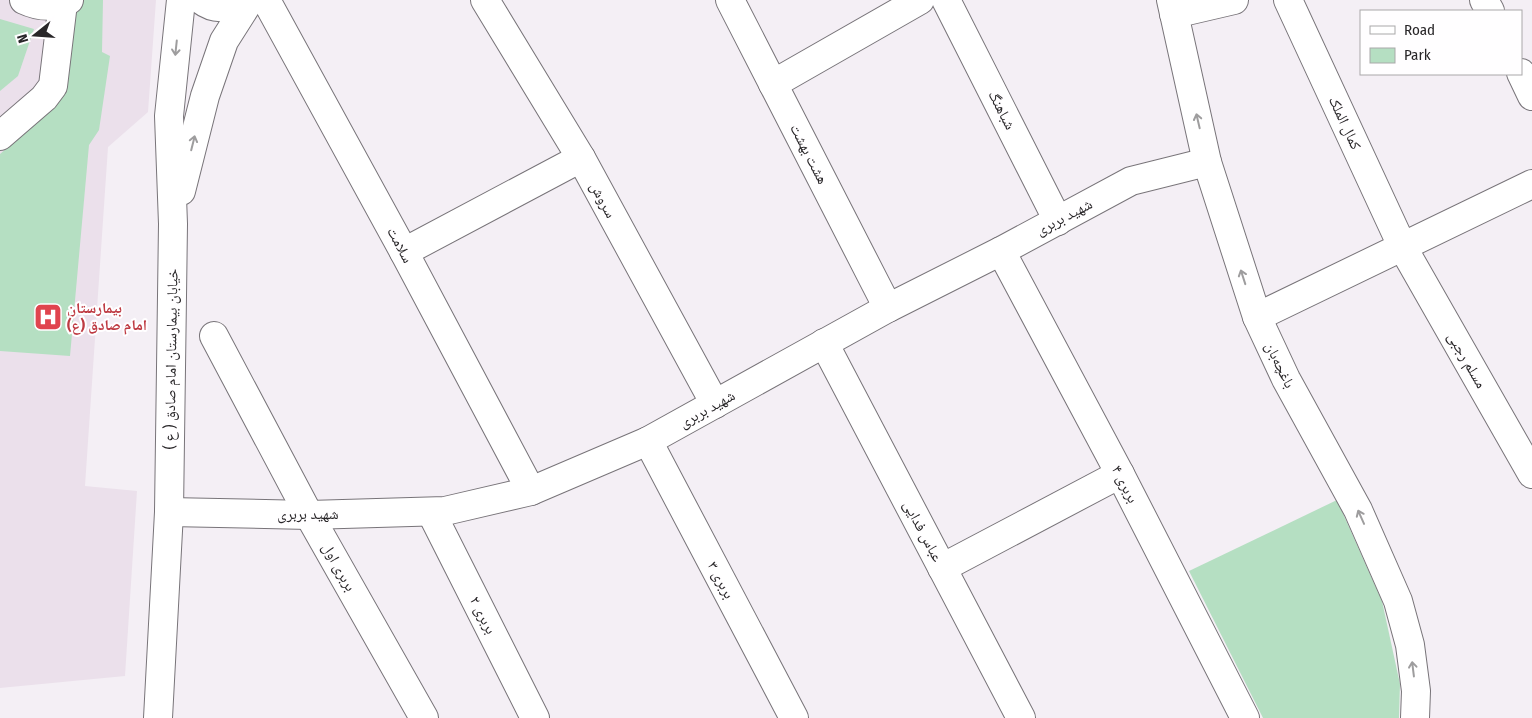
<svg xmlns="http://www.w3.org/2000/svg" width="1532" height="718" font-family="'Fira Sans Condensed','Noto Naskh Arabic',sans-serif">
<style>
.built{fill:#ebe0eb}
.green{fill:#b5dfc2}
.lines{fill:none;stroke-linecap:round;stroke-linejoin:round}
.minor-casing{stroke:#787479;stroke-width:30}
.major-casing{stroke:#787479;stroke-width:30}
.minor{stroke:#fff;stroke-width:28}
.major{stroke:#fff;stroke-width:28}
.oneway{stroke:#9e9d9e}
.labels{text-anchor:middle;stroke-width:4;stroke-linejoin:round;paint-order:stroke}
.street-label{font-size:15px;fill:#282628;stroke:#fffeff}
.health-label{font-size:15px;font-weight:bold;fill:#be3a42;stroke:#fffeff;text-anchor:start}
</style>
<rect width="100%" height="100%" fill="#f4eff5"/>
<path class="built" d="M0 0H156L148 112 108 147 85 486 137 491 125 676 0 688Z"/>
<g class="green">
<path d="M84 0H103L102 52 110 56 99 130 89 145 70 356 0 351V154L29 129 53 107 68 21Z"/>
<path d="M0 19 34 29 18 76 0 91Z"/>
<path d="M1337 500 1382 601 1400 684 1399 718H1263L1189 571Z"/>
</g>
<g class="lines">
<defs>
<g id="minor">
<path d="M24 0C39 7 55 8 69 0"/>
<path d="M266 0 404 252 531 491"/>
<path d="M485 0 581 158 715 404"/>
<path d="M730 0 888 308"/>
<path d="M946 0 1058 221"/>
<path d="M1171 0 1207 162 1257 317 1286 379 1358 510 1398 601 1410 645 1416 691 1415 718"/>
<path d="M1288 0 1402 246 1532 474"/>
<path d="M1484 0 1490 11"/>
<path d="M1174 14 1234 0"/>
<path d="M1521 73 1532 96"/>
<path d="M773 84 920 0"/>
<path d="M0 136 44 98 53 86 63 3"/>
<path d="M181 191 205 96 224 41 250 0"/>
<path d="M1001 251 1120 474 1245 718"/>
<path d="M404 252 581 158"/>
<path d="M1257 317 1532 184"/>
<path d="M214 336 309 515 424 718"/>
<path d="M824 343 1021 718"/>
<path d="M648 441 794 718"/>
<path d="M169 512 309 515 445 511 531 491 648 441 888 308 1001 251 1131 181 1207 162"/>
<path d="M431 512 535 718"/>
<path d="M942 568 1120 474"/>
<path d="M158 718 169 512 173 224 169 116 181 0"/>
</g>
<path id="major" d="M201 0C214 10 228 9 241 0"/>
</defs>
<use href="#minor" class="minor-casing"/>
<use href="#major" class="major-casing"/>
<use href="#minor" class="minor"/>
<use href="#major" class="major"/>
</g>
<defs><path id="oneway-shaft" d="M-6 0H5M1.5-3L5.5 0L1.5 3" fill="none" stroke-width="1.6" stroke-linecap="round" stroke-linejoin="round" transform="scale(1.25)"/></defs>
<g class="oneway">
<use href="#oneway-shaft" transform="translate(176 48) rotate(96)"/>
<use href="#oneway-shaft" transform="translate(1198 121) rotate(-103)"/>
<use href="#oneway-shaft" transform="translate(193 143) rotate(-76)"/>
<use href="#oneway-shaft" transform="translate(1243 277) rotate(-108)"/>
<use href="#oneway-shaft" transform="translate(1361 517) rotate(-114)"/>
<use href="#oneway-shaft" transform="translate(1413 669) rotate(-97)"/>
</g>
<defs>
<symbol id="hospital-square" viewBox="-11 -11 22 22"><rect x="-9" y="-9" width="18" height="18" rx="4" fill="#e0444e" stroke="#fffeff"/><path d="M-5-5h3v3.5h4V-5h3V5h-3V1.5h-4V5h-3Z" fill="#fff"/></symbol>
</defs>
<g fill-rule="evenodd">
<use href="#hospital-square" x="32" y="301" width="32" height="32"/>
</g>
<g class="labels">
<g class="street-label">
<text transform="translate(1002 110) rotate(63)" y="5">شباهنگ</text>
<text transform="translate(1345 123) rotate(65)" y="5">کمال الملک</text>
<text transform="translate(809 154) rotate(63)" y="5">هشت بهشت</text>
<text transform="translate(603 200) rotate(62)" y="5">سروش</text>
<text transform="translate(1064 217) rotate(-28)" y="5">شهید بربری</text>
<text transform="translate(400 245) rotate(62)" y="5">سلامت</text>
<text transform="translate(171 359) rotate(-89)" y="5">خیابان بیمارستان امام صادق ( ع )</text>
<text transform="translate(1467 360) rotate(60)" y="5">مسلم رجبی</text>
<text transform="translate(1280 365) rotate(64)" y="5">باغچه‌بان</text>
<text transform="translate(707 409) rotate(-29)" y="5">شهید بربری</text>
<text transform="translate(1125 484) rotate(63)" y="5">بربری ۴</text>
<text x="308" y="519">شهید بربری</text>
<text transform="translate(923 531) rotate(62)" y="5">عباس فدایی</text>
<text transform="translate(339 567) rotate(61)" y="5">بربری اول</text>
<text transform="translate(721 580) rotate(62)" y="5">بربری ۳</text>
<text transform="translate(483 615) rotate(63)" y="5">بربری ۲</text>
</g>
<g class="health-label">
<text x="67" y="313">بیمارستان<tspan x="67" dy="17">امام صادق (ع)</tspan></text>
</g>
</g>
<rect x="1360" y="10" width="162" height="65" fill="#fffeff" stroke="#a9a8a9"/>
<rect x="1370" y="26" width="25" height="8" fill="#ffffff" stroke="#a9a8a9"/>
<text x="1404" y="35" font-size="15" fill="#282628">Road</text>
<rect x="1370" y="48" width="25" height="15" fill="#b5dfc2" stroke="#a9a8a9"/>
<text x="1404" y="60" font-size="15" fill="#282628">Park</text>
<g transform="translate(35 35) rotate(253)" stroke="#fffeff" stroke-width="4" paint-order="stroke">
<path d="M0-4L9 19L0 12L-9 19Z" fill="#282628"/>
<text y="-8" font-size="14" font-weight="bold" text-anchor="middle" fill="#282628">N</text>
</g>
</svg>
